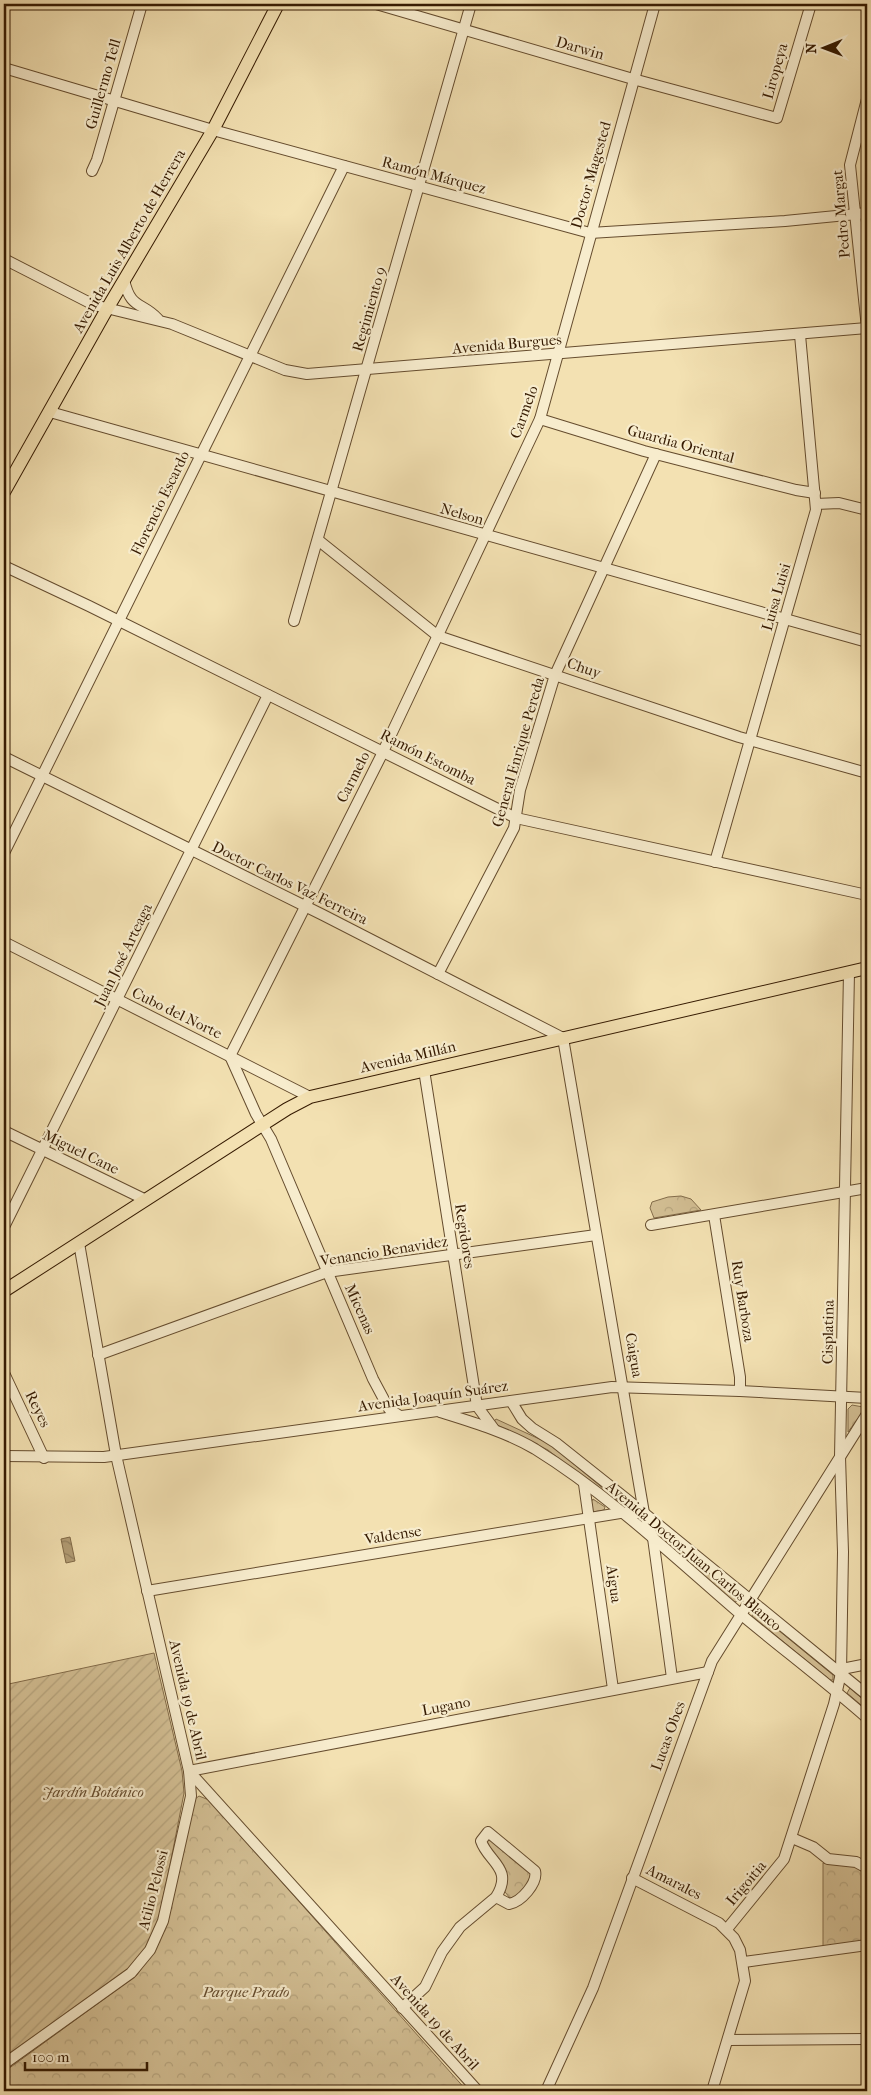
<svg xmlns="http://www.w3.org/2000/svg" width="871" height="2095" font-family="'IM FELL French Canon',serif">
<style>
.grass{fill:#d3bf94;stroke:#846d4b}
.forest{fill:url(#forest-crowns);stroke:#846d4b}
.garden{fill:url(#garden-furrows);stroke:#846d4b}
.water{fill:url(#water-waves);stroke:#816a48}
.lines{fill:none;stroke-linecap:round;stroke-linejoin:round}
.minor-casing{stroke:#654c2e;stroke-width:12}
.major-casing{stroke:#361b02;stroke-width:14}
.minor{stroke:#f7eccd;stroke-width:10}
.major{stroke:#f3e1b2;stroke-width:12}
.labels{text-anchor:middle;stroke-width:4.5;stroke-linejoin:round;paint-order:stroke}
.street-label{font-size:15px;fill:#361b02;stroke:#f7eccd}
.park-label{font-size:15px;font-style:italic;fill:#654c2e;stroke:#f7eccd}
</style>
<defs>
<pattern id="forest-crowns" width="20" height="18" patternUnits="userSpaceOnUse" patternTransform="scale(1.25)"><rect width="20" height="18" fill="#d3bf94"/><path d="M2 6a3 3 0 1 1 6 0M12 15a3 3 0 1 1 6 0" fill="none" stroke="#b6a47e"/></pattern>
<pattern id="garden-furrows" width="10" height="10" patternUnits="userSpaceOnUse" patternTransform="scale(1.25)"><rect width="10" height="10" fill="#d3bf94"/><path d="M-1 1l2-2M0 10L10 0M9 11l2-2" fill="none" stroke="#b6a47e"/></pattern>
<pattern id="water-waves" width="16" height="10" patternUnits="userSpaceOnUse" patternTransform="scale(1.25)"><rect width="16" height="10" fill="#b39e76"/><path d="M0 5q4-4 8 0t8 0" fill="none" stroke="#92805f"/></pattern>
</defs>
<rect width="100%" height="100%" fill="#f3e1b2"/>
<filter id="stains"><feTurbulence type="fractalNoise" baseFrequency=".004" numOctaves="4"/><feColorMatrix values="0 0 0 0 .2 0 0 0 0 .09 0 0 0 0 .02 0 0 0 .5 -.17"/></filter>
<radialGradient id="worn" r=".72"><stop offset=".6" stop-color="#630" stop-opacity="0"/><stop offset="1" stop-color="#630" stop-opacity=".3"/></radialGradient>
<g class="grass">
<path d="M496 1419 550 1444 618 1501 615 1503 548 1450 493 1423Z"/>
<path d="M665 1537 737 1596 738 1601 734 1602 662 1541Z"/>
<path d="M753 1612H756L833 1675V1680H830L752 1616Z"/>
<path d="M850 1688 867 1703V1710L847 1693Z"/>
</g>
<g class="forest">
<path d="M681 1196 691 1199 701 1210 654 1218 650 1208 652 1202 668 1197Z"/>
<path d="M852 1405 863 1407 864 1410 848 1432V1409Z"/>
<path d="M593 1499 605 1507 604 1510 593 1512 591 1502Z"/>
<path d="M199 1796 209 1800 467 2091H4V2072L137 1975 158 1944 165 1925 195 1799Z"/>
<path d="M487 1837 530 1871 532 1878 517 1896 510 1898 505 1892 504 1872 485 1844Z"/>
<path d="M823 1863C836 1866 859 1861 866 1874L867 1936 862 1942 823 1948Z"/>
</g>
<path class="garden" d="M154 1653 182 1771 184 1793 171 1860 158 1921 151 1940 134 1965 4 2059V1685Z"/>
<path class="water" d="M70 1537 75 1561 66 1563 61 1539Z"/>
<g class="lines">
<defs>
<g id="minor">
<path d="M376 4 633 79 777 118 811 4"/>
<path d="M4 68 213 130 590 233 785 221 867 213"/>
<path d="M92 171 97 160 142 4"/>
<path d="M4 259 94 305 172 324 285 370 307 374 867 328"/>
<path d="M124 280C131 310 141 301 158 319"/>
<path d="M867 328 850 165 867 99"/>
<path d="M50 412 867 642"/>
<path d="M540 419 644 451 796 490 815 493"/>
<path d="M816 504 839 503 867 510"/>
<path d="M318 540 438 636 739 737 867 773"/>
<path d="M4 566 89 606 516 818 867 895"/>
<path d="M294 621 471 4"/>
<path d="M4 757 323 915 563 1038 644 1513 653 1538 672 1678"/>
<path d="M4 853 344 166"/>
<path d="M715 862 816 510 800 335"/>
<path d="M4 942 310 1097"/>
<path d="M438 974 514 828 520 790 555 675 656 454"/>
<path d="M230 1056 380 758 540 419 655 4"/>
<path d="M230 1056 256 1114 271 1139 373 1379 389 1409 400 1416"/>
<path d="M424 1070 477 1406 494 1429"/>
<path d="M4 1131 146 1200"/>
<path d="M714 1215 740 1377V1391"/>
<path d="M651 1225 867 1188"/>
<path d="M4 1227 268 695"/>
<path d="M79 1243 116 1455 189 1771 478 2091"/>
<path d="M98 1355 327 1272 596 1235"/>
<path d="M4 1373 44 1458"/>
<path d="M511 1401 522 1419 532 1428 556 1443 644 1513 867 1695"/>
<path d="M440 1412C472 1422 506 1432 535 1449 609 1495 673 1556 738 1612 781 1648 825 1681 867 1718"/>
<path d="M4 1456 104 1457 612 1387 740 1391 867 1398"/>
<path d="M584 1484 613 1689"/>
<path d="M147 1591 620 1513H644"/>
<path d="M841 1673 847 1668 867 1664"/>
<path d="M792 1838 813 1847 828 1859 856 1862 867 1868"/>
<path d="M632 1878 719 1923 734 1938 740 1950 745 1981 712 2091"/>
<path d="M727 1929 784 1859 834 1704 841 1673 843 1552 840 1457 849 972"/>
<path d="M744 1962 867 1945"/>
<path d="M402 2008 425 1987 442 1952 460 1927 496 1897 509 1904C521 1902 538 1883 535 1871L488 1832 481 1841C488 1862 514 1868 496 1897"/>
<path d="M728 2040 867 2039"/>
<path d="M4 2064 131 1973 150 1950 163 1921 191 1796 189 1771 708 1672"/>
<path d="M546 2091 593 1988 712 1661 867 1414"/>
</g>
<g id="major">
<path d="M4 492 107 309 213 130 278 4"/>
<path d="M4 1291 287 1109 310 1097 867 968"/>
</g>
</defs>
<use href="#minor" class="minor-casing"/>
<use href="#major" class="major-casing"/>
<use href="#minor" class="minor"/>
<use href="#major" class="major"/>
</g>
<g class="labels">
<g class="street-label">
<text transform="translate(580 48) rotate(16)" y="5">Darwin</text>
<text transform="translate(775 71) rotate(-74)" y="5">Liropeya</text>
<text transform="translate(103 84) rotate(-74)" y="5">Guillermo Tell</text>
<text transform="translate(434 175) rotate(15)" y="5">Ramón Márquez</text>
<text transform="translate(591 175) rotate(-74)" y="5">Doctor Magested</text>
<text transform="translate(841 214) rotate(-95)" y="5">Pedro Margat</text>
<text transform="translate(129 241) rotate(-60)" y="5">Avenida Luis Alberto de Herrera</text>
<text transform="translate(369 309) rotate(-74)" y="5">Regimiento 9</text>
<text transform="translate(507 344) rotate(-5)" y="5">Avenida Burgues</text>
<text transform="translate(524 412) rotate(-70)" y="5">Carmelo</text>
<text transform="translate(681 444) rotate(15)" y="5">Guardia Oriental</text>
<text transform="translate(160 503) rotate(-64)" y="5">Florencio Escardo</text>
<text transform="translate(462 514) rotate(16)" y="5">Nelson</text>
<text transform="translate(776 597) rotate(-74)" y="5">Luisa Luisi</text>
<text transform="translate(584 668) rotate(19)" y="5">Chuy</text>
<text transform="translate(518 752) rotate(-74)" y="5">General Enrique Pereda</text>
<text transform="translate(428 757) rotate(27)" y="5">Ramón Estomba</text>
<text transform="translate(353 777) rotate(-63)" y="5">Carmelo</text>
<text transform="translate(290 883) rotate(26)" y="5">Doctor Carlos Vaz Ferreira</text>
<text transform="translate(123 955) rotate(-64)" y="5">Juan José Arteaga</text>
<text transform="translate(177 1013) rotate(26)" y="5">Cubo del Norte</text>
<text transform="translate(408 1057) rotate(-13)" y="5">Avenida Millán</text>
<text transform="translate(81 1152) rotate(26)" y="5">Miguel Cane</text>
<text transform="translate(465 1236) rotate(81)" y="5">Regidores</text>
<text transform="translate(384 1251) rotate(-9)" y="5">Venancio Benavidez</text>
<text transform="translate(743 1301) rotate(81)" y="5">Ruy Barboza</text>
<text transform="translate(360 1309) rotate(66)" y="5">Micenas</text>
<text transform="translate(828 1332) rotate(-89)" y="5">Cisplatina</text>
<text transform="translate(634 1355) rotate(80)" y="5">Caigua</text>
<text transform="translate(433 1396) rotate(-8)" y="5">Avenida Joaquín Suárez</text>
<text transform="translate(38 1409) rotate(64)" y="5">Reyes</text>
<text transform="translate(393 1535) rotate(-9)" y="5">Valdense</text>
<text transform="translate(694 1556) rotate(40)" y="5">Avenida Doctor Juan Carlos Blanco</text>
<text transform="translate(614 1584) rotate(82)" y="5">Aigua</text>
<text transform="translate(188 1700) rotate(77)" y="5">Avenida 19 de Abril</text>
<text transform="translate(446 1706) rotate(-11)" y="5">Lugano</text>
<text transform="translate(668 1736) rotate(-70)" y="5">Lucas Obes</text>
<text transform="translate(674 1882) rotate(27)" y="5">Amarales</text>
<text transform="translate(746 1883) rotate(-50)" y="5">Irigoitia</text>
<text transform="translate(153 1890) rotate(-76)" y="5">Atilio Pelossi</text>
<text transform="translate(435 2022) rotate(48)" y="5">Avenida 19 de Abril</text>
</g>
<g class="park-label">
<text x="93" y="1797">Jardín Botánico</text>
<text x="246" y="1997">Parque Prado</text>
</g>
</g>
<rect width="871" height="2095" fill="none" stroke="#f3e1b2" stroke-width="20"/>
<rect x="5" y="5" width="861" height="2085" fill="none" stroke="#361b02" stroke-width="2.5"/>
<rect x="10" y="10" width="851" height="2075" fill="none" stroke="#361b02"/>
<g transform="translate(824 48) rotate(269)" stroke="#f7eccd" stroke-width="4" paint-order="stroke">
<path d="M0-4L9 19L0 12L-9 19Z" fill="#361b02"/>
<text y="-8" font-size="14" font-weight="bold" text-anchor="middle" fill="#361b02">N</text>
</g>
<path d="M25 2062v8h122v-8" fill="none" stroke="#361b02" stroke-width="2.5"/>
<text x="32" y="2062" font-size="15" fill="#361b02" stroke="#f7eccd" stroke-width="4" paint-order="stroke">100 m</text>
<rect width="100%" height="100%" filter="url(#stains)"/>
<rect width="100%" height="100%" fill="url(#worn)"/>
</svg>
